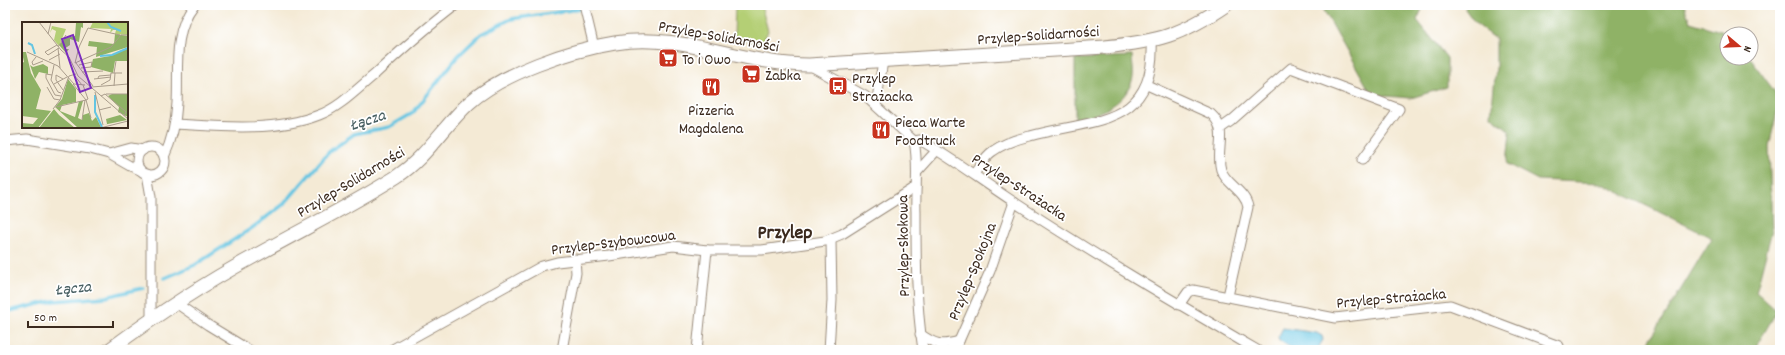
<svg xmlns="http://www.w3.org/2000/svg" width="1785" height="355" font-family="Dekko,sans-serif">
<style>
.green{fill:#b4cf75;stroke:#787c4a}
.forest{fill:#8fb266;stroke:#656e42}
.water{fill:#64c5e2;stroke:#507880}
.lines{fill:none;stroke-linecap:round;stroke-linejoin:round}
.stream{stroke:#64c5e2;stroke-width:3.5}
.minor-casing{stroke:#988a7a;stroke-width:11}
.secondary-casing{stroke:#988a7a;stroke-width:15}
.minor{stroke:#fff;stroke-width:9}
.secondary{stroke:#fff;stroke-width:13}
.labels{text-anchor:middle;stroke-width:3.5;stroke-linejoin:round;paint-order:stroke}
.street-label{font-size:16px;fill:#3b2a1e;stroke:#fff}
.poi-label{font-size:16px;fill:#3b2a1e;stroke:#fff;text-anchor:start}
.water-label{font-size:17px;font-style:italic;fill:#496063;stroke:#fff}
.district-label{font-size:20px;font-weight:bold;fill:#3b2a1e;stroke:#fff}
.inset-river{fill:none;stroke:#64c5e2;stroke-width:2}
.inset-road{fill:none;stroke:#aa9d8c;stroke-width:1}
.view{fill:#7b2cbf;fill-opacity:0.15;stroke:#7b2cbf;stroke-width:2}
.inset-edge{fill:none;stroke:#3b2a1e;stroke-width:2}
</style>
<rect width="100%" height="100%" fill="#fff"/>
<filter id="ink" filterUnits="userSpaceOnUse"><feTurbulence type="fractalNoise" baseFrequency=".025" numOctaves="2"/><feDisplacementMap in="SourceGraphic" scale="8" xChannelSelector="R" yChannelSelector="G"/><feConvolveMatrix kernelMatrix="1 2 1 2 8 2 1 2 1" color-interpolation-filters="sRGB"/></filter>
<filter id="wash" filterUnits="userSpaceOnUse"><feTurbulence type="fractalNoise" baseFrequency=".012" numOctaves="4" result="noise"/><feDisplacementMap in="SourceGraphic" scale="16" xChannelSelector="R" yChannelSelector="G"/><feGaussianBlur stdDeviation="0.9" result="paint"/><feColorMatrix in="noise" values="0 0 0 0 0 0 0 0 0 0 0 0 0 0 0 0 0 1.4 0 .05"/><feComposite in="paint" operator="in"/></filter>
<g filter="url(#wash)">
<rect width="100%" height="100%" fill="#f4ead5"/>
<path class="green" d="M735 5H761L768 31 762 44 734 38Z"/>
<g class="forest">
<path d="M1321 5H1424L1417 20 1447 58V87L1411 98 1372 95Z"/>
<path d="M1466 5H1684L1690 22 1731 34H1727V58H1750L1780 99 1769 146 1772 230 1756 292 1777 311 1754 350H1644L1712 238 1600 183 1538 180 1507 164 1510 131 1491 116 1496 68V39L1475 23 1465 9Z"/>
<path d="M1132 56C1132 63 1135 74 1132 81 1124 106 1097 114 1075 122V59Z"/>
</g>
<path class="water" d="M1283 328 1317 333 1322 336 1323 340 1317 350H1294L1279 340 1278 337Z"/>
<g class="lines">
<g class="stream">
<path d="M165 278 195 265 252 228 284 204 329 152 354 134 389 127 413 113 458 56 481 34 511 19 605 5"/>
<path d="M5 312 53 301 106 297 143 288"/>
</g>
</g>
</g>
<g filter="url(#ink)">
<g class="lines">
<defs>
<g id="minor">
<path d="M584 5 594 47"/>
<path d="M809 65 865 96 914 141 920 140C953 159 982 181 1014 202 1093 254 1175 302 1257 350"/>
<path d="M1147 85 1211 114C1229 130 1215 150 1221 170 1226 184 1245 191 1248 207L1228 296"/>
<path d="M876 105 883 61"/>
<path d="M175 124C221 127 275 132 319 115 340 107 356 90 373 76 400 51 427 27 456 5"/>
<path d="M1221 128 1231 121 1291 68 1399 109 1362 160"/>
<path d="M5 141 27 139 90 149 109 154 130 166 140 170"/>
<path d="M914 141C919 165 915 188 916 212 916 258 916 304 923 350"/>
<circle cx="151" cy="161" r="14"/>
<path d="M109 154 131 148 143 150"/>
<path d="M164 157C172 140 176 122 177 103 179 71 172 32 194 5"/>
<path d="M918 171 937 150"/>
<path d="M147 174 151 197V319"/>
<path d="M974 174C980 166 985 156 993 151 1004 143 1017 139 1030 136 1092 119 1156 127 1152 41"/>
<path d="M176 303 208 325 249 350"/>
<path d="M1179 305 1188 292 1193 290 1335 318 1450 305 1559 346"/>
<path d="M920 334C936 345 940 346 959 341"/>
<path d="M391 350 542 266 557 262 609 256 673 246 707 250H762L825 241 842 234 916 187"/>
<path d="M562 350 576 273 575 259"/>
<path d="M697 350 707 250"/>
<path d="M829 350 832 300 831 240"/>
<path d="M955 350 990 271 1014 202"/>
</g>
<path id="secondary" d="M109 350C155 316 203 284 253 257 301 230 350 206 396 177 426 158 443 127 469 103 502 73 571 50 615 43 681 32 743 65 809 65L1105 47C1159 41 1180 36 1226 5"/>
</defs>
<use href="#minor" class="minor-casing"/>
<use href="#secondary" class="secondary-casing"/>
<use href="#minor" class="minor"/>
<use href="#secondary" class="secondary"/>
</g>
</g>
<defs>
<symbol id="supermarket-square" viewBox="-11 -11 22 22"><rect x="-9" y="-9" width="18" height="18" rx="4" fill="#c8321e" stroke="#fff"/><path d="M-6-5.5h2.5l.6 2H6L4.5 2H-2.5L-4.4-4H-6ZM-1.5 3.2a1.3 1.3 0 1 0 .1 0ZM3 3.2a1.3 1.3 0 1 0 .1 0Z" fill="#fff"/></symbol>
<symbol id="bus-square" viewBox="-11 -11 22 22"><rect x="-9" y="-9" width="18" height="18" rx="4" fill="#c8321e" stroke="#fff"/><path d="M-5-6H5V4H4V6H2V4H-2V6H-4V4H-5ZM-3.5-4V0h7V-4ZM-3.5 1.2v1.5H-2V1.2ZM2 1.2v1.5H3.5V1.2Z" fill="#fff"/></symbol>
<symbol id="restaurant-square" viewBox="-11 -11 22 22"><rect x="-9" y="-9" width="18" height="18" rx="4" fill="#c8321e" stroke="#fff"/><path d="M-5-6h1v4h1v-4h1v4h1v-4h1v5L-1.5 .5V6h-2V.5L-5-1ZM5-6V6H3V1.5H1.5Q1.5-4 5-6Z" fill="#fff"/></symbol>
</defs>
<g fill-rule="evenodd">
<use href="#supermarket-square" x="657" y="47" width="22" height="22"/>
<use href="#supermarket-square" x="740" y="63" width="22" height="22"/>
<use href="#bus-square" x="827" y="75" width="22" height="22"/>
<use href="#restaurant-square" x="700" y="76" width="22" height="22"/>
<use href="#restaurant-square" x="870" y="119" width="22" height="22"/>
</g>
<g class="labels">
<g class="street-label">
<text transform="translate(1038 34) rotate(-4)" y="6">Przylep-Solidarności</text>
<text transform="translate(719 35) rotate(10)" y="6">Przylep-Solidarności</text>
<text transform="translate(350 181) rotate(-31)" y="6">Przylep-Solidarności</text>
<text transform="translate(1020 186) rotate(33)" y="6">Przylep-Strażacka</text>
<text transform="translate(613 241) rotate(-7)" y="6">Przylep-Szybowcowa</text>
<text transform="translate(902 246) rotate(-91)" y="6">Przylep-Skokowa</text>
<text transform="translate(971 271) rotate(-68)" y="6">Przylep-Spokojna</text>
<text transform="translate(1391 297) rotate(-5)" y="6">Przylep-Strażacka</text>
</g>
<g class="poi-label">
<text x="682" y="64">To i Owo</text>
<text x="765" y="80">Żabka</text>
<text x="852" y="83">Przylep<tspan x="852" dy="18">Strażacka</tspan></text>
<text x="711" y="115" text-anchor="middle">Pizzeria<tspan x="711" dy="18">Magdalena</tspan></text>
<text x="895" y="127">Pieca Warte<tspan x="895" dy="18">Foodtruck</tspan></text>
</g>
<g class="water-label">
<text transform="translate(367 119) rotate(-18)" y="6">Łącza</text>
<text transform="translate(73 287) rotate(-6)" y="6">Łącza</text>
</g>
<g class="district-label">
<text x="785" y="238">Przylep</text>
</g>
</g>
<g transform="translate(22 22)">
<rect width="106" height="106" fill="#f4ead5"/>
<path d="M71 0H106V13L93 12 94 8H91L88 11 89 7 68 6ZM30 4 44 7 37 24 32 18 34 9 30 7 28 11Z" fill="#b4cf75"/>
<path d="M50 0H61V6L59 5 57 20 48 17V23L42 27H47L44 31 37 23 43 16 53 14 54 1ZM93 12 106 14V25L74 35 75 25 66 24 67 19 92 22ZM106 26V39H93L91 51 69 45 71 37 88 34ZM0 30H4L9 51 19 68 14 87 29 89 16 106H0V101L11 102 16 96 0 94V41L2 40ZM21 42 26 45V52L17 50 13 57 8 43 11 45ZM46 57 54 67V80L40 83 38 89 53 95 57 79H61L56 96 60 98 61 93 67 91 70 99 74 95 79 105 56 106 33 85 40 77ZM90 72H106V95L96 90 97 85 86 74ZM32 87 37 93 53 106H17ZM98 93 105 98 81 103 85 102 84 97Z" fill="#8fb266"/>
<path class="inset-river" d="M85 0 89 5 99 9M6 21 10 23 13 32M78 34 90 33 106 26M73 73V90L80 105"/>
<path class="inset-road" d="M17 0 39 28 47 35 56 54 106 97M66 6 98 13M26 12 29 0M36 25 44 13M36 26 38 46M5 30 36 44 52 62 63 63M23 30 26 33 37 26M23 30 35 23M14 35 10 40 11 43 21 39M27 38 38 32M53 41 89 25 99 13H106M53 41 57 25 66 6M54 41 71 64M32 43 29 58 36 70 39 71M57 43 70 40 69 45 59 46M60 50 81 49M92 51 94 39M30 53 24 52V56L33 73 39 74M52 53 60 63M76 56 77 54 89 53M72 57 89 55M32 62 45 55M51 62 64 78M61 63 66 77 64 78M79 63 88 58 89 51H100M92 64 93 51M25 65 32 77 38 78M70 65 106 62M41 68 34 58V53L41 57M73 70 81 103M84 72H106M79 74 83 72 104 90 102 94M64 78 69 96M34 85 64 78M31 87 38 78 47 54 54 52M77 88 89 85M60 98 63 78M78 106 106 99"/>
<path class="view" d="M51 13 69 66 58 70 40 17Z"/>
<rect width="106" height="106" class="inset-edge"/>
</g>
<rect width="1785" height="355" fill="none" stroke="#fff" stroke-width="20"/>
<g transform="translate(1739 46) rotate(109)"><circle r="19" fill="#ffffff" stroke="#b1aaa5"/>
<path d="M0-3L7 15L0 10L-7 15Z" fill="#c8321e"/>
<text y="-6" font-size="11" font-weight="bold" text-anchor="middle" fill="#3b2a1e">N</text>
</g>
<path d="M28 321v6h85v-6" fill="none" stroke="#3b2a1e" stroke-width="2"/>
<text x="34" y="321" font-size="12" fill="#3b2a1e" stroke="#ffffff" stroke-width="3" paint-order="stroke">50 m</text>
</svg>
